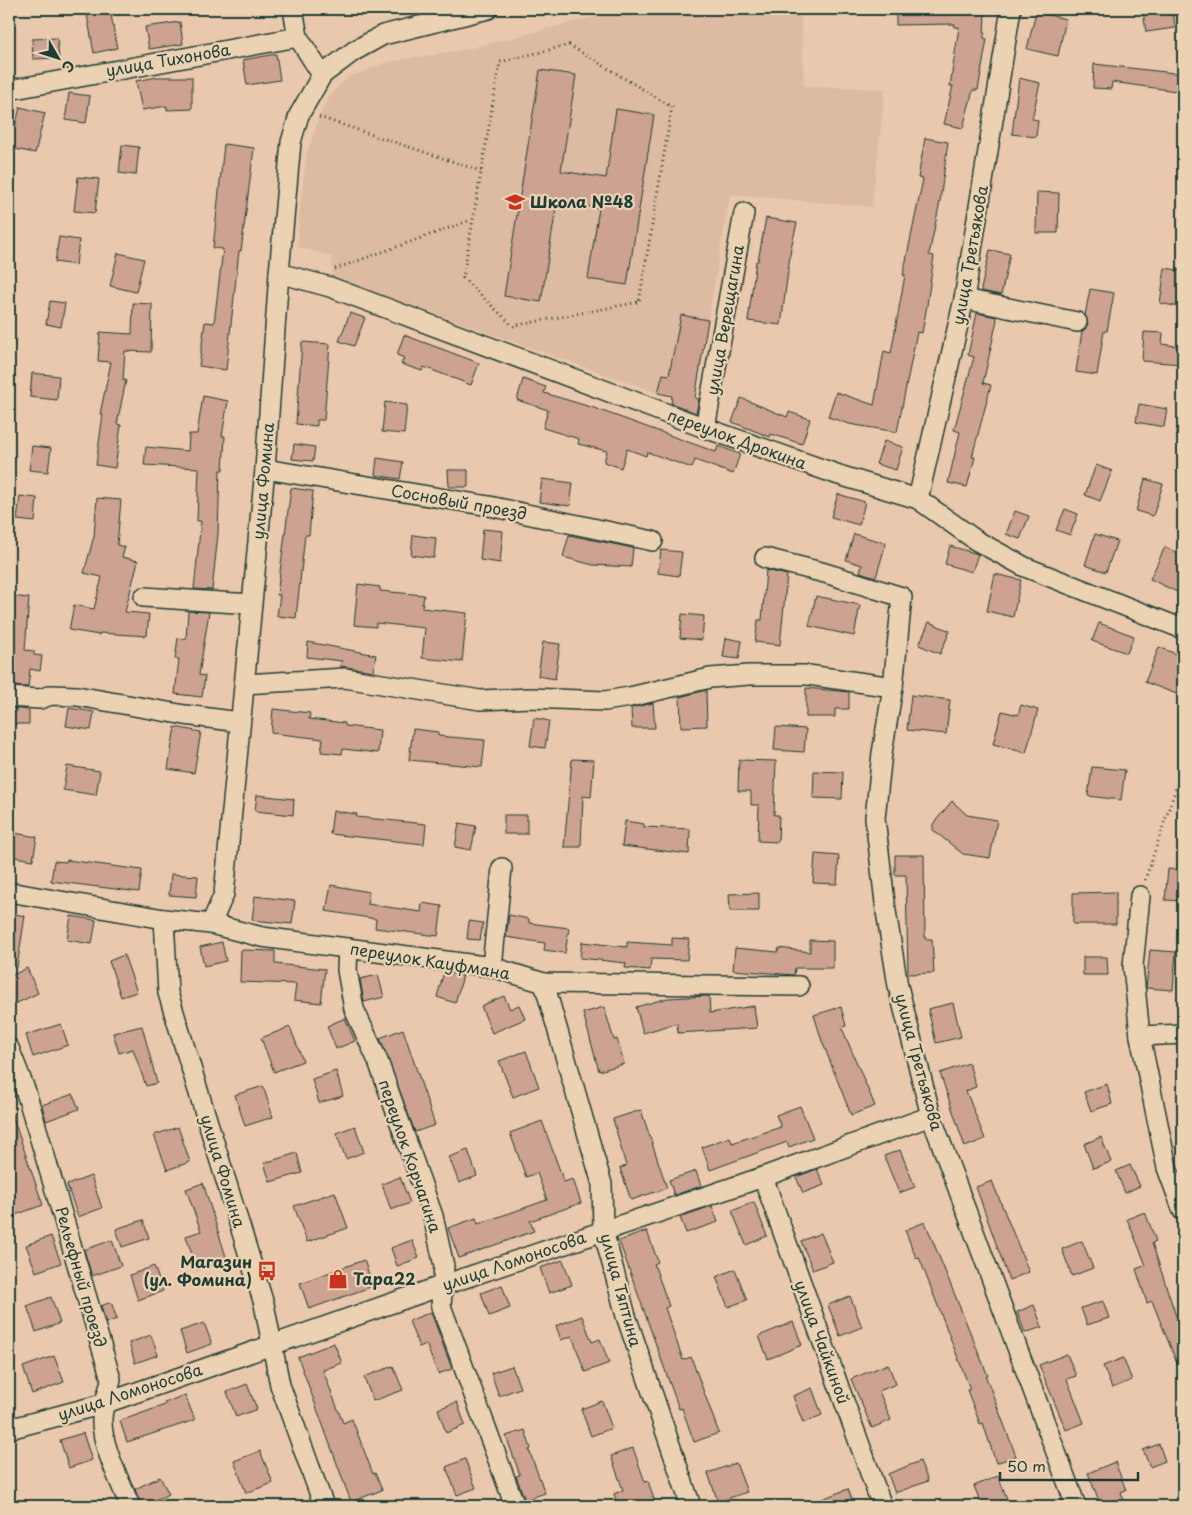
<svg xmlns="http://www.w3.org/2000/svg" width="1192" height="1515" font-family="'Playpen Sans',sans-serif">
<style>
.built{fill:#ddbaa2}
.building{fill:#cda290;stroke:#1f3d34}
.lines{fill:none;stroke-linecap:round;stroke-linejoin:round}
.minor-casing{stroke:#1f3d34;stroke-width:22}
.path{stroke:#1f3d34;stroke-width:3;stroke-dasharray:1 4;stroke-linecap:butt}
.minor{stroke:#ebd2b3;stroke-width:19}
.labels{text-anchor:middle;stroke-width:4.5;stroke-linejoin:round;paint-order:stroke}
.street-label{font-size:16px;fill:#1f3d34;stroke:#ebd2b3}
.poi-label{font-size:16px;font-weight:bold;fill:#1f3d34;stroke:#ebd2b3;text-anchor:start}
</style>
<rect width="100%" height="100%" fill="#eac8ad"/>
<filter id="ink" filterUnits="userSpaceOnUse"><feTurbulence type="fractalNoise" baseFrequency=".02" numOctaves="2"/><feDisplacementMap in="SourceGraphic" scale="10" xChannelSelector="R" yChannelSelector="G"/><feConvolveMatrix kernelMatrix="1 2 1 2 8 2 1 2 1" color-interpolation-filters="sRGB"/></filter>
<g filter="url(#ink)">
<path class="built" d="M626 9H801L804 86 885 89 872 207 730 194 708 320 681 315 669 375 663 374 658 393 333 278 332 256 298 247 299 215 307 153 319 117 328 98 347 78 384 63 471 48Z"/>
<g class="building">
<path d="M86 9H110L117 48 94 53Z"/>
<path d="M896 9H985L984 38 987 39 978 90H973L963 128 944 124 953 86H950L959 27H954L955 24 896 25Z"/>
<path d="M1160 9H1173L1175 28 1146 32 1143 11Z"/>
<path d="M1036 12 1066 19 1058 56 1027 49Z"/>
<path d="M180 22 183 44 149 49 145 27Z"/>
<path d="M57 38 59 58 33 59 32 39Z"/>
<path d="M276 54 280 80 247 85 243 60Z"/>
<path d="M1094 64 1183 74V92L1112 82 1111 89 1093 88Z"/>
<path d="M540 70 576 75 561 171 606 178 616 109 654 115 627 285 588 279 599 208 557 202 541 302 504 296Z"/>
<path d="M157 77H192V109L167 110V106L142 110 136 81Z"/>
<path d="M1019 78 1040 83 1032 119 1038 120 1036 137 1012 134Z"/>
<path d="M69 93 90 96 86 123 65 120Z"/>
<path d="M20 107 45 113 35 153 10 148Z"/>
<path d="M925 138 948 142 940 201 929 255 934 256 927 305 922 333 917 332 897 432 849 424 828 417 836 392 874 405 884 351 891 353 905 275H903L923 179 918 178Z"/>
<path d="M224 144 254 148 241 251H239L226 370 199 366 205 322 214 323 223 249 213 248Z"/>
<path d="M122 145 139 147 136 175 119 173Z"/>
<path d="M78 177 99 179 95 213 74 211Z"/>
<path d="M1037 192 1059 193 1058 233H1036Z"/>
<path d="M766 218 797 223 791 248 781 325 748 321 756 261H758Z"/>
<path d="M59 237 79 240 76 265 55 262Z"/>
<path d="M990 250 1010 254 1001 295 982 291 981 289Z"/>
<path d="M118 253 144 259 136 292 110 286Z"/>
<path d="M1165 268 1183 271 1179 307 1160 303Z"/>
<path d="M1090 289 1114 293 1107 331H1104L1097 375 1076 372 1082 331 1088 324 1085 315Z"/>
<path d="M50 301 65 303 61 327 46 324Z"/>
<path d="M133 303 152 304 151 352 125 351 123 380H126L117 424 121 425 115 468 96 465 103 414H100L111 362 98 361 100 332 132 334Z"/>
<path d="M350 313 365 318 354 346 339 341Z"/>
<path d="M977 313 996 317 997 320 983 383 991 385 972 457H975L967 487 948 483 960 432 954 430 974 357 968 355Z"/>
<path d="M681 315 708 320 695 398 699 399 696 413 671 403 672 396 658 393 663 374 669 375Z"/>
<path d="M1144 332 1163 333 1162 344 1183 347V364L1142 361Z"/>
<path d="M404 335 479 363 471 385 424 367 422 371 401 364 404 358 397 355Z"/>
<path d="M302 342 330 344 324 420H317V426L296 424Z"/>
<path d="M32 373 59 376 57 400 30 397Z"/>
<path d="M523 379 546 387 544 393 594 408 716 452 718 446 740 454 733 474 695 460 692 468 647 452 646 456 627 449 621 468 604 462 607 451 578 444 579 439 543 428 548 410 517 400Z"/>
<path d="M203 396 228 401 222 436H225L223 470H220L218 534 212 590 194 589 201 521H197L199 468 144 465 146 447 188 451 189 434H197Z"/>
<path d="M741 398 787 417 789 412 810 419 802 444 771 434 770 437 732 422Z"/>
<path d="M385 402 407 405 404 434 382 432Z"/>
<path d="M1139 404 1167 409 1164 427 1136 422Z"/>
<path d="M884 441 903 447 896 470 876 464Z"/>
<path d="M294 444 315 447 313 461 292 459Z"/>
<path d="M32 446 51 448 48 472 29 470Z"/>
<path d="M377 458 403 462 400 479 375 475Z"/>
<path d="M1096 465 1112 471 1100 501 1085 495Z"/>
<path d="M448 470H468V487H449Z"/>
<path d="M542 479 573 483 570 506 539 502Z"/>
<path d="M1145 479 1163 484 1153 516 1136 511Z"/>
<path d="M291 488 313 491 309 535H305L296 618 277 616 280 595H277Z"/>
<path d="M838 494 865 502 859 525 831 517Z"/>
<path d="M20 496 37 498 35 522 17 520Z"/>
<path d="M97 498 121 500 117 545 125 547 122 557 138 561 125 612 149 614 147 636 100 633 99 635 69 630 74 605 94 609 102 577 84 573 94 536Z"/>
<path d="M1065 509 1078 514 1070 535 1056 530Z"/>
<path d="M1015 511 1029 516 1020 539 1006 534Z"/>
<path d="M483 529 503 531 500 563 480 560Z"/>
<path d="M854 534 886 543 876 577 860 572 862 565 846 560Z"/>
<path d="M1095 534 1117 541 1106 572 1085 565Z"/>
<path d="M413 535 436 538 434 558 411 555Z"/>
<path d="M569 535 633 548 631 567 593 565 563 557Z"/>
<path d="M950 546 978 554 972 572 945 564Z"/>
<path d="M1165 547 1183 556V578L1177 592 1150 579Z"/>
<path d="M661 550 682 552 679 576 658 573Z"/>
<path d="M766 570 787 575 780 645 755 642 758 620H762Z"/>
<path d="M995 574 1021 580 1013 617 987 611Z"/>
<path d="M358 584 380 587V591L424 595 422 608 467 613 462 662 422 658 425 628 376 623V627L354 625Z"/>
<path d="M9 596 29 598 25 650 34 651V655L42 656 40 671 30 669 28 687 9 686Z"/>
<path d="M816 596 860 605 854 636 809 626Z"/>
<path d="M188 611 209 612 199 675 205 676 202 697 175 694 179 659H175L178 638 186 639Z"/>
<path d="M682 614 704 616 702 640 680 638Z"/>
<path d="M929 622 950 631 940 654 919 645Z"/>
<path d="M1099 623 1134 636 1127 653 1092 641Z"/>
<path d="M726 638 742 641 739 659 723 657Z"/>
<path d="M308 642 376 655 373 671 340 666 342 661 307 657Z"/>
<path d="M543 642 560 644 555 679 538 676Z"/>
<path d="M1159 647 1183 657V685L1179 695 1145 682Z"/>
<path d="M806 688 849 692V709H835V717H806Z"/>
<path d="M706 690 707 726 681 727 680 697Z"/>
<path d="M911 695 950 700 946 734 907 730Z"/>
<path d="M653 703 655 728H632L631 708Z"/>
<path d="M1021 705 1038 710 1026 753 993 744 1002 711 1018 715Z"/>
<path d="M9 708 29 710V724H9Z"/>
<path d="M69 708 94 712 91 730 66 726Z"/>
<path d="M273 709 310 713 309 719 345 723V726L380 730 378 753 343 749 342 754 321 752 323 739 271 733Z"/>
<path d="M534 718 549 721 545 748 530 746Z"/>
<path d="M175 727 201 732 194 773 168 769Z"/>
<path d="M776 727 806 729 804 752 774 750Z"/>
<path d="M413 729 438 732V736L485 740 482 767 409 760Z"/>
<path d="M572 759 594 760 591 797 583 796 581 847H564Z"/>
<path d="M739 760 776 761 774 815H779L778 842 758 841 759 805H751V791H738Z"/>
<path d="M67 766 100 771 96 795 63 790Z"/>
<path d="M1092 767 1125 770 1121 800 1088 796Z"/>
<path d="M814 771 843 772 842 799 813 798Z"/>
<path d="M257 795 294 799 293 815 255 811Z"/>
<path d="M952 801 967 815 997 820 990 858 963 854 933 830V824Z"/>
<path d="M333 811 357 814 356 817 426 824 424 844 330 834Z"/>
<rect x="504" y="815" width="23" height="19"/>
<path d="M625 821 644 824V827L690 829 689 854 622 846Z"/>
<path d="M459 823 476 826 471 850 455 847Z"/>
<path d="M9 832 37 837 33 860 9 856Z"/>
<path d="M815 854 839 856 837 884 813 883Z"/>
<path d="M895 855H924L925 939H932L934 973 908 974 906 875H895Z"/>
<path d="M67 860 142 870 139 892 51 881 54 861 66 862Z"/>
<path d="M1168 869 1183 870V901L1165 900Z"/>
<path d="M171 874 198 876 196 897 169 895Z"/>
<path d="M331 885 369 892 367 904 421 912 422 903 442 906 438 936 375 928 376 919 326 911Z"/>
<path d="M1116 892V924H1073V893Z"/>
<path d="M759 893V911H730L729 894Z"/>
<path d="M255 896 295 901 292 924 252 920Z"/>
<path d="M9 913 25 916 17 967 9 966Z"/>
<path d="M509 915 529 919V923L569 928 565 953 544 950 545 943 506 937Z"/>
<path d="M71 916 96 920 92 944 67 940Z"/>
<path d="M469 921 483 923 480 940 467 939Z"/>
<path d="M672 938 689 939 687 960 651 959 650 970 625 968 626 963 580 958 582 942 627 947V942L672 945Z"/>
<path d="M810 940 833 941V968H795L794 975 733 970 735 948 778 952 779 948 810 952Z"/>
<path d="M222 942 226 961 204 966 200 947Z"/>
<path d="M241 950 275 951V964L325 969 321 1003 294 1000 296 984 240 982Z"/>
<path d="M1150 950 1176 952 1173 990 1146 988Z"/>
<path d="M124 955 137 992 121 997 109 961Z"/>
<path d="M1083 957H1107L1108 975H1083Z"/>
<path d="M27 968 38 993 13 1005 9 996V977Z"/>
<path d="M444 972 463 976 455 1003 437 997Z"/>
<path d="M378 975 384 997 364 1002 360 979Z"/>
<path d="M504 996 510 1009 519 1005 525 1019 492 1033 481 1006Z"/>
<path d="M709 996 710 1013 754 1006 757 1028 678 1033 677 1023 643 1033 636 1007 668 998Z"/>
<path d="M953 1003 961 1037 936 1043 928 1009Z"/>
<path d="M604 1007 614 1040 617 1039 624 1064 599 1071 583 1013Z"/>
<path d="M841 1007 846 1026 842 1028 875 1106 851 1115 822 1041 814 1015Z"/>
<path d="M345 1018 355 1041 336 1049 327 1026Z"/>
<path d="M61 1024 68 1045 33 1057 26 1035Z"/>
<path d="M142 1026 157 1083 146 1086 133 1049 119 1053 113 1033Z"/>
<path d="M290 1027 303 1061 274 1072 261 1038Z"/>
<path d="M403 1029 435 1125 415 1132 380 1038Z"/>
<path d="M526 1051 539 1087 513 1097 499 1061Z"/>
<path d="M969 1063 976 1087 966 1091 985 1139 965 1147 940 1073Z"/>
<path d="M336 1071 343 1096 319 1103 312 1079Z"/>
<path d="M1107 1084 1112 1104 1091 1111 1084 1092Z"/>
<path d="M263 1086 273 1117 245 1126 235 1095Z"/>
<path d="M73 1094 79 1109 46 1121 42 1105Z"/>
<path d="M800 1106 813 1138 789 1147 787 1142 710 1170 702 1147 730 1137 732 1143 781 1127 776 1115Z"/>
<path d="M641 1110 667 1188 631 1200 620 1168 626 1166 613 1119Z"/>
<path d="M11 1112 43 1205 15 1215 9 1198V1113Z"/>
<path d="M542 1121 564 1182 573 1179 581 1203 530 1221 534 1231 459 1258 448 1228 476 1218 478 1224 547 1200 537 1173 526 1177 510 1133Z"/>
<path d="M355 1126 364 1152 346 1159 336 1133Z"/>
<path d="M178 1127 190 1162 167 1170 154 1135Z"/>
<path d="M1101 1137 1111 1162 1093 1168 1084 1144Z"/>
<path d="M468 1150 477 1176 459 1183 449 1157Z"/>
<path d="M900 1150 915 1187 899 1193 884 1156Z"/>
<path d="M297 1153 302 1173 270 1182 264 1163Z"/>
<path d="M1130 1165 1140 1186 1125 1193 1116 1171Z"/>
<path d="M817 1169 824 1185 803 1193 796 1177Z"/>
<path d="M696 1171 701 1186 674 1195 669 1180Z"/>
<path d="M91 1176 102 1208 78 1217 67 1185Z"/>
<path d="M400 1177 410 1203 391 1210 382 1184Z"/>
<path d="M992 1181 1029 1272 1009 1280 976 1187Z"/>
<path d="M203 1183 227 1260 197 1270 186 1236 201 1231 186 1189Z"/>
<path d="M335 1192 348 1228 307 1242 294 1206Z"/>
<path d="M754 1202 767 1236 746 1245 732 1211Z"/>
<path d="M712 1206 718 1222 686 1233 680 1217Z"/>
<path d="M1145 1212 1156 1241 1152 1243 1176 1316 1183 1314V1378L1152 1301 1147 1303 1136 1269 1146 1265 1127 1219Z"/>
<path d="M143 1220 149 1238 122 1247 116 1229Z"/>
<path d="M925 1222 988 1376 986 1377 1016 1456 996 1463 983 1423 980 1424 967 1390 970 1389 919 1257 916 1258 905 1230Z"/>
<path d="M647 1231 658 1262 654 1264 669 1306 665 1308 683 1360 691 1357 719 1433 694 1442 682 1408 679 1409 619 1241Z"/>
<path d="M821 1233 833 1262 813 1270 801 1241Z"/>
<path d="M51 1236 61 1263 36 1272 26 1245Z"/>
<path d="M112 1240 121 1266 92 1276 84 1250Z"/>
<path d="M412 1240 419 1258 397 1266 391 1248Z"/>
<path d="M1082 1241 1093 1268 1072 1276 1062 1249Z"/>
<path d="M364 1260 373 1286 309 1309 300 1283Z"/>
<path d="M563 1260 572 1285 549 1293 540 1268Z"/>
<path d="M154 1266 163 1291 138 1300 130 1275Z"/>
<path d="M735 1269 747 1300 728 1307 716 1277Z"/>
<path d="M502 1285 510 1308 489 1316 481 1293Z"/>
<path d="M850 1296 862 1327 840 1336 828 1305Z"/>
<path d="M51 1297 60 1323 36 1332 27 1306Z"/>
<path d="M1103 1301 1109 1318 1087 1325 1081 1308Z"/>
<path d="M111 1302 117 1319 106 1323 101 1306Z"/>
<path d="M1034 1305 1042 1327 1025 1333 1017 1312Z"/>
<path d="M431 1312 452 1369 438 1374 426 1344 419 1347 409 1321Z"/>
<path d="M582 1316 592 1342 600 1339 609 1363 585 1372 572 1336 561 1340 556 1326Z"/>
<path d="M793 1322 802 1345 768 1359 759 1336Z"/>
<path d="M204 1323 212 1344 187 1353 180 1331Z"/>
<path d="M151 1335 158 1355 135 1363 129 1343Z"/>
<path d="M334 1343 342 1363 323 1370 343 1423 352 1419 373 1474 375 1473 382 1490 351 1502 298 1357Z"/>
<path d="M1067 1354 1076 1376 1067 1379 1084 1423 1066 1430 1039 1365Z"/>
<path d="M54 1356 64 1382 32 1394 23 1367Z"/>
<path d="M1123 1358 1132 1380 1112 1388 1103 1366Z"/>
<path d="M888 1364 896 1384 879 1391 891 1420 872 1428 851 1379Z"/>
<path d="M393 1366 403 1390 373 1401 364 1377Z"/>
<path d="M512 1366 520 1388 499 1396 491 1373Z"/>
<path d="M247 1384 257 1409 236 1417 227 1392Z"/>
<path d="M812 1388 822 1415 803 1423 793 1396Z"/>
<path d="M185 1395 195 1420 127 1442 120 1421 165 1405 164 1403Z"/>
<path d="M602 1401 612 1428 591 1436 581 1409Z"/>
<path d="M457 1402 465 1425 446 1433 438 1409Z"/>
<path d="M525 1430 531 1449 529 1450 545 1493 525 1500 516 1476 520 1475 506 1436Z"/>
<path d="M83 1433 92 1460 69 1468 60 1440Z"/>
<path d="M1159 1444 1165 1461 1150 1467 1143 1450Z"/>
<path d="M633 1448 645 1482 648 1481 656 1506H618L614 1494 623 1490 611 1456Z"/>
<path d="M260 1451 273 1483 246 1493 234 1461Z"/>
<path d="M465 1459 476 1488 457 1495 446 1467Z"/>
<path d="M920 1461 928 1481 895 1493 888 1474Z"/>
<path d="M1115 1462 1126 1490 1121 1492 1126 1506H1101L1088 1473Z"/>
<path d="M736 1463 747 1492 718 1502 708 1473Z"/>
<path d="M998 1476 1010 1506H982L974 1486Z"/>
<path d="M160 1477 169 1494 141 1506 135 1489Z"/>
<path d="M848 1489 854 1506H806V1505Z"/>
</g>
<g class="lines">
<defs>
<g id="minor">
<path d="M293 9 298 37 322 75"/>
<path d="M9 90 298 37"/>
<path d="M279 273 330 287 705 428 839 475 918 499 977 541 1025 567 1183 629"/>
<path d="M964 299 1077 322"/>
<path d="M705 428 744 213"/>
<path d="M265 469 489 506 653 541"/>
<path d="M918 499 964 299 1011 9"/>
<path d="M765 558 825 573 902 597 893 687 882 753 875 818 886 911 898 986 931 1116 1076 1506"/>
<path d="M144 597 251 604"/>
<path d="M244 684 345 678 480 700 531 698 605 701 630 697 710 678 749 675H808L893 687"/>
<path d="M9 697 40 699 51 695 77 696 185 715 240 722"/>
<path d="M9 892 164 919 211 924 262 937 492 967 544 983 799 986"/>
<path d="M1140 896 1133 966 1140 1036 1167 1168 1183 1211"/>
<path d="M164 919 168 993 264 1304 280 1385 324 1506"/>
<path d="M211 924 224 894 265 469 279 273 291 142 299 115 322 75 354 51 383 35 488 9"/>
<path d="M348 948 347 970 354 1009 378 1061 433 1216 444 1266 441 1306 515 1506"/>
<path d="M492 967 502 868"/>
<path d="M544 983 602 1184 603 1230 626 1316 691 1506"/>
<path d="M1140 1036 1183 1034"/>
<path d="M9 1048 26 1092 111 1379C109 1393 102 1405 102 1420 101 1445 121 1483 130 1506"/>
<path d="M763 1177 882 1506"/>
<path d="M9 1429 103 1404 441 1286 763 1177 931 1116"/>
</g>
</defs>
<use href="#minor" class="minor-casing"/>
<g class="path">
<path d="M569 45 672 107 639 302 513 326 463 278 500 62Z"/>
<path d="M319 117 481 171"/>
<path d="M335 269 471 220"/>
<path d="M1145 880 1183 767"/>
</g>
<use href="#minor" class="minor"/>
</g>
</g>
<defs>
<symbol id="school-bare" viewBox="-9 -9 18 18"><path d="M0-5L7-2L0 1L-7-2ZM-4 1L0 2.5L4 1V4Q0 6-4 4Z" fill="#c8321e" stroke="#ebd2b3" stroke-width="2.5" paint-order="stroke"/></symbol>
<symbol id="bus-bare" viewBox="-9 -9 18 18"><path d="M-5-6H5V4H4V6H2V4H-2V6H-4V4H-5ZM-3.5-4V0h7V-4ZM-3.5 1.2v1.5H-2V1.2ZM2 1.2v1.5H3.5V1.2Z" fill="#c8321e" stroke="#ebd2b3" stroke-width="2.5" paint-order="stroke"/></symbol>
<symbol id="shop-bare" viewBox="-9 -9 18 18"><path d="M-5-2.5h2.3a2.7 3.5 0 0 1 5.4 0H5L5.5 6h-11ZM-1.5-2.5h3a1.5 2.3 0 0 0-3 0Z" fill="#c8321e" stroke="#ebd2b3" stroke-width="2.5" paint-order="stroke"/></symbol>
</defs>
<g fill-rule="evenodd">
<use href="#school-bare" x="501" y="188" width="28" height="28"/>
<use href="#bus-bare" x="253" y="1257" width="28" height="28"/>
<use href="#shop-bare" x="324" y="1265" width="28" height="28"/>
</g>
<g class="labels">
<g class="street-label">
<text transform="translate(168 60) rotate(-10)" y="6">улица Тихонова</text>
<text transform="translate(970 255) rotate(-80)" y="6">улица Третьякова</text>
<text transform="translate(725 320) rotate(-80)" y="6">улица Верещагина</text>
<text transform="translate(737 439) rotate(20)" y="6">переулок Дрокина</text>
<text transform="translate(263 481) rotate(-85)" y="6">улица Фомина</text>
<text transform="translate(459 502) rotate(10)" y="6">Сосновый проезд</text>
<text transform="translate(430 961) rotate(9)" y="6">переулок Кауфмана</text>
<text transform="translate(919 1062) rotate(75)" y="6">улица Третьякова</text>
<text transform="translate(410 1156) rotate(71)" y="6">переулок Корчагина</text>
<text transform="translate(223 1171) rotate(73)" y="6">улица Фомина</text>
<text transform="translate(514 1261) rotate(-19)" y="6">улица Ломоносова</text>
<text transform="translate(81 1277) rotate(74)" y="6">Рельефный проезд</text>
<text transform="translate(621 1290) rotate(75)" y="6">улица Тяптина</text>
<text transform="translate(822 1342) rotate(70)" y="6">улица Чайкиной</text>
<text transform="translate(130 1392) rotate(-18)" y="6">улица Ломоносова</text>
</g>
<g class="poi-label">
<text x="530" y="208">Школа №48</text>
<text x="252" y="1268" text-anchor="end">Магазин<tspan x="252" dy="18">(ул. Фомина)</tspan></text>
<text x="353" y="1285">Тара22</text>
</g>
</g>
<rect width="1192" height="1515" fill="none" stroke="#ebd2b3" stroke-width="30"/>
<rect x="15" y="15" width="1162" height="1485" fill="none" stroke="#1f3d34" stroke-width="2" filter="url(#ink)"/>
<g transform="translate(58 58) rotate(129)" stroke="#ebd2b3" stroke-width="4" paint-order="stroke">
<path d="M0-4L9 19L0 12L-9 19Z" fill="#1f3d34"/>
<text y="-8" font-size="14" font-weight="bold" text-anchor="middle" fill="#1f3d34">С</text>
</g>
<path d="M1000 1472v8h138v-8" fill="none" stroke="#1f3d34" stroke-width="2.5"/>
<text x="1007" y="1472" font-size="15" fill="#1f3d34" stroke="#ebd2b3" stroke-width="4" paint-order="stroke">50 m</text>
</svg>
